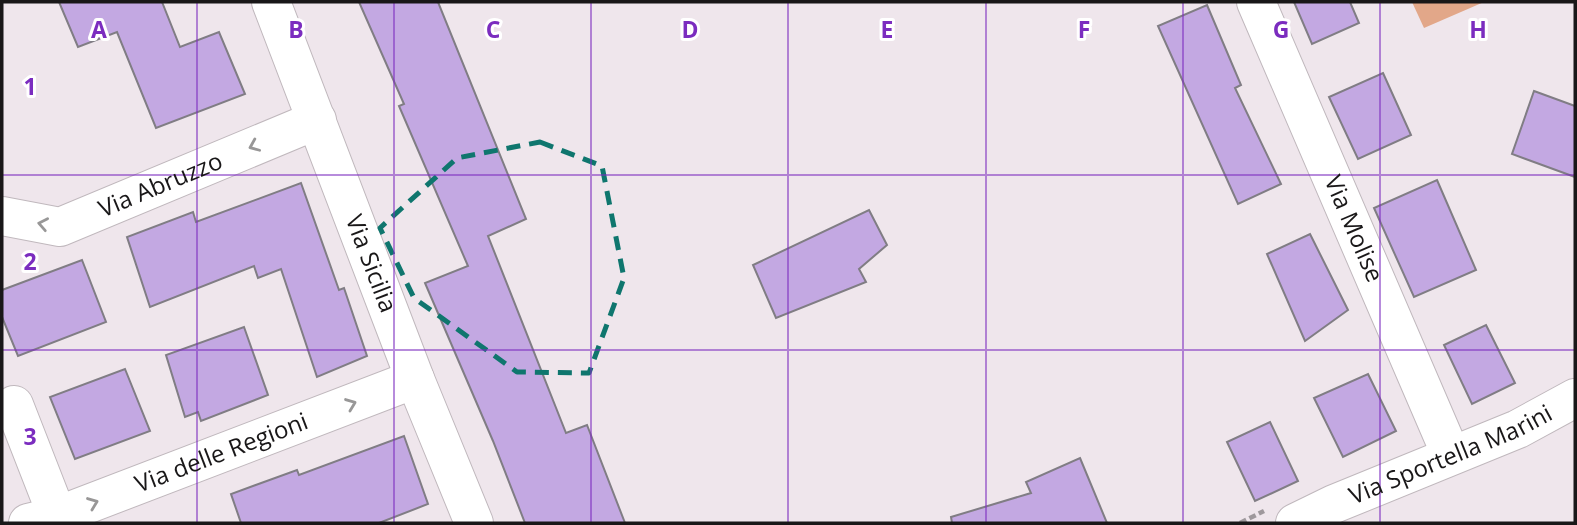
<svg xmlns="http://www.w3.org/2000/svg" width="1577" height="525" font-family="'Open Sans',sans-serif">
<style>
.green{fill:#e2a789}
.building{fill:#c3a8e2;stroke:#807d84;stroke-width:2}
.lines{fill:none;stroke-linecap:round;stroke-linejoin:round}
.minor-casing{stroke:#c0b8bd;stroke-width:40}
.path{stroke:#9e989c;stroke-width:4.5;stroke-dasharray:7 3.5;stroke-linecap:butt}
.minor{stroke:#fff;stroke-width:38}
.oneway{stroke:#989797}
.marked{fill:none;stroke:#0f766e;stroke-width:5;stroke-dasharray:14 9;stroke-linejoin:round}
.grid{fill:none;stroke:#7b2cbf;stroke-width:2;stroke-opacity:0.55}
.labels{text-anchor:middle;stroke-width:6;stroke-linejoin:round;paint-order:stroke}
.street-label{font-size:24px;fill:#191718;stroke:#fff}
.grid-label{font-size:23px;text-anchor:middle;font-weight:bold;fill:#7b2cbf;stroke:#fff;stroke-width:6;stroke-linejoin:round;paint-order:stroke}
</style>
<rect width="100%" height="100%" fill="#efe6ec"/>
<path class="green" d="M1412 2H1484L1424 28Z"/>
<g class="building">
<path d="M59 2H162L180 47 219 32 245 94 156 128 117 32 78 47Z"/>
<path d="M359 2H438L526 219 488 236 566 433 587 425 625 523H525L493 441 425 283 468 266 399 106 404 104Z"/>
<path d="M1294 2H1350L1359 23 1312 44Z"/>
<path d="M1207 5 1241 85 1235 88 1281 184 1238 204 1158 26Z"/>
<path d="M1383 73 1411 135 1358 159 1329 97Z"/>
<path d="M1534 91 1575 106V177L1512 154Z"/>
<path d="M1437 180 1476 270 1414 297 1374 208Z"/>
<path d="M301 183 339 290 344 288 367 356 317 377 281 269 258 278 254 266 150 307 127 237 193 212 196 222Z"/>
<path d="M869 210 887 245 859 269 866 282 776 318 753 265Z"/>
<path d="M1310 234 1348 310 1305 341 1267 254Z"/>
<path d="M82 260 106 322 18 356 2 317V290Z"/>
<path d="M1486 325 1515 383 1472 404 1444 345Z"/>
<path d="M244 327 268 395 201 421 198 412 185 417 166 355Z"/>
<path d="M125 369 150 431 75 459 50 397Z"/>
<path d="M1368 374 1396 431 1343 457 1314 398Z"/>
<path d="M1270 422 1298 481 1255 501 1227 442Z"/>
<path d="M404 436 428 504 379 523H241L231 494 297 470 299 475Z"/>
<path d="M1080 458 1107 523H952L951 517 1031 493 1026 482Z"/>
</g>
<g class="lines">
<defs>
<g id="minor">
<path id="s1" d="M271 2 415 379 474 523"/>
<path id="s2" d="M1256 2 1451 455"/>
<path id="s3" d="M2 216 60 227 317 120"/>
<path d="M14 405 60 523"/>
<path id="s4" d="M28 523 57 516 415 379"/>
<path id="s5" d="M1295 523 1334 504 1518 429 1575 398"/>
</g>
</defs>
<use href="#minor" class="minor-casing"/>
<path class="path" d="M1240 523 1264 511"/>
<use href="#minor" class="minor"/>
</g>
<defs><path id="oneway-chevron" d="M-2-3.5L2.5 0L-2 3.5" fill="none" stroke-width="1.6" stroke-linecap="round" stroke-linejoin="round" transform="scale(1.75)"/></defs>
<g class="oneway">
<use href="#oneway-chevron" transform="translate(254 146) rotate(157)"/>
<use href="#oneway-chevron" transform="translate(43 224) rotate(-169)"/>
<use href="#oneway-chevron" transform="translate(351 404) rotate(-21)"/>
<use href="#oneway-chevron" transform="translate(93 503) rotate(-21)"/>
</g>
<path class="marked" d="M540 142 602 166 624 278 589 373 517 372 414 298 380 228 457 158Z"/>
<path class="grid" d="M197 2V523M394 2V523M591 2V523M788 2V523M986 2V523M1183 2V523M1380 2V523M2 175H1575M2 350H1575"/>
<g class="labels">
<g class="street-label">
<text dy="8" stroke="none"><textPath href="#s3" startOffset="168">Via Abruzzo</textPath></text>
<text dy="8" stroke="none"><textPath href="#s2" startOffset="247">Via Molise</textPath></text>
<text dy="8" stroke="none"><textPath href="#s1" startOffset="280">Via Sicilia</textPath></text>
<text dy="8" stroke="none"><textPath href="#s4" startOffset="206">Via delle Regioni</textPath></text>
<text dy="8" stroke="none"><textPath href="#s5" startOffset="170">Via Sportella Marini</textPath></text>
</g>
</g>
<g class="grid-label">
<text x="99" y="38">A</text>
<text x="296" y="38">B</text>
<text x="493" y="38">C</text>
<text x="690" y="38">D</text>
<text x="887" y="38">E</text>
<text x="1084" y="38">F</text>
<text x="1281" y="38">G</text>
<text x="1478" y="38">H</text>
<text x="30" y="95">1</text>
<text x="30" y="270">2</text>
<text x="30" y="445">3</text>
</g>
<rect width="1577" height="525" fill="none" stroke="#191718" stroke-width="7"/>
</svg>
